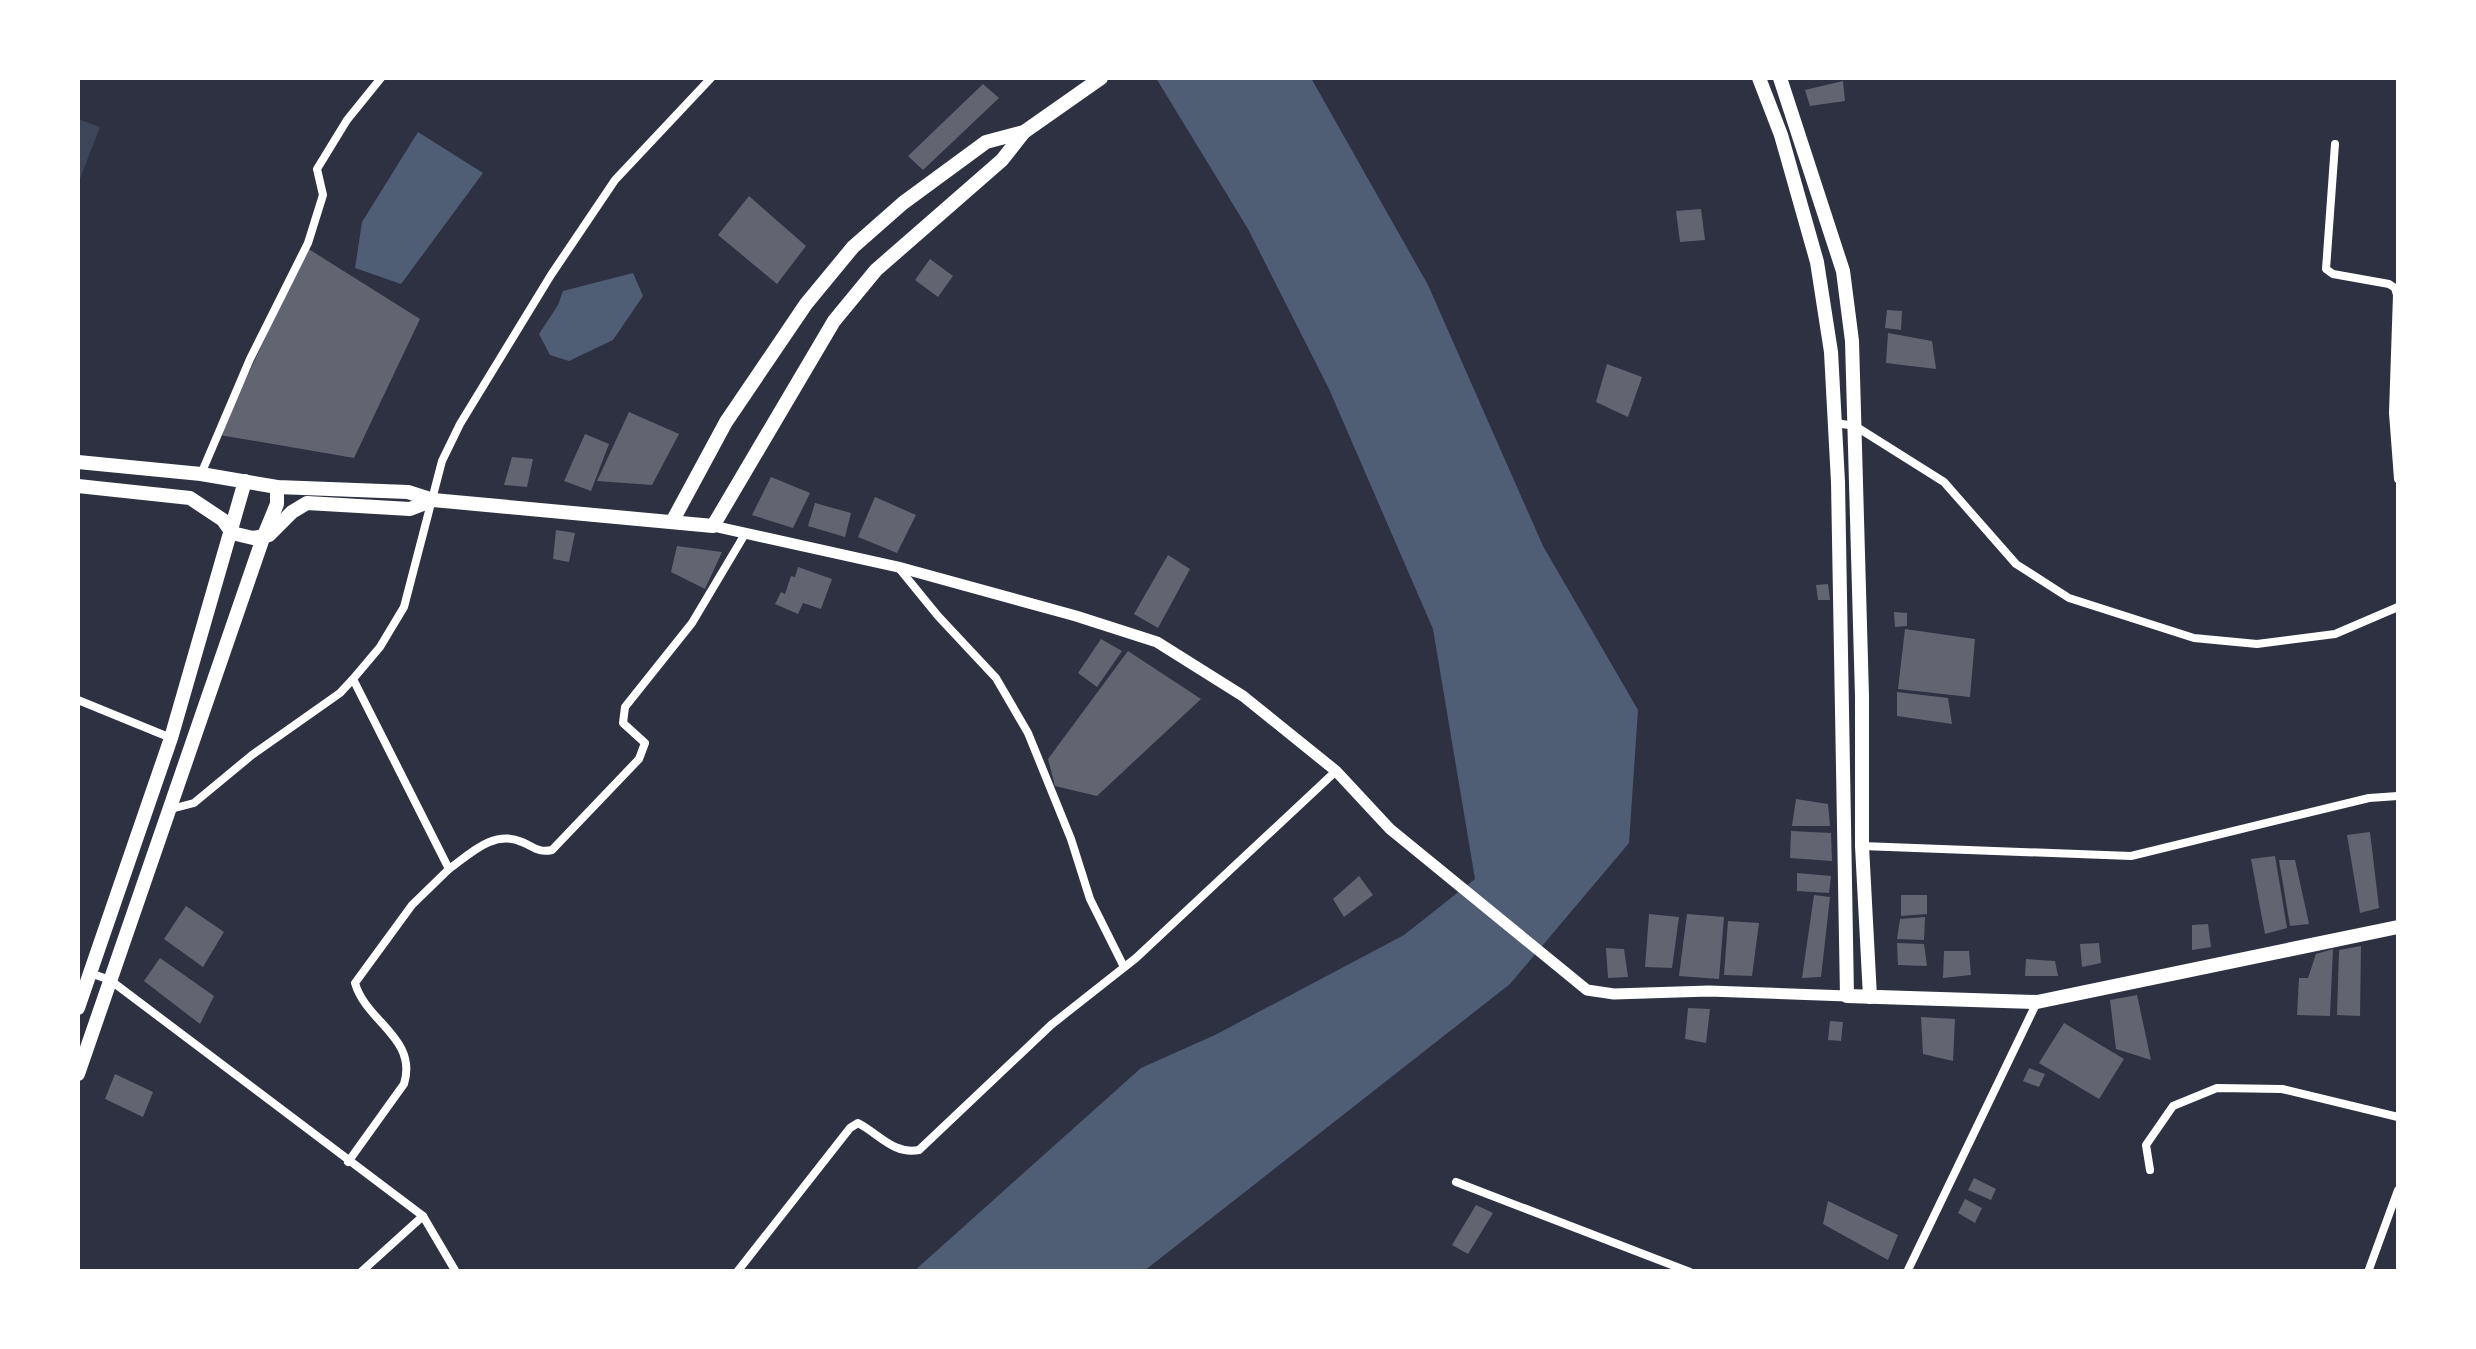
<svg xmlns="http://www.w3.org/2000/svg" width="2476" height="1349" font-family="'Sofia Sans Condensed',sans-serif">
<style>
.green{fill:#3c4559}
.water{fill:#4f5d75}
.building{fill:#626471}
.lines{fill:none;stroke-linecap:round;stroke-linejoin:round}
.minor{stroke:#fff;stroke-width:8}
.secondary{stroke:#fff;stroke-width:11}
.trunk{stroke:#fff;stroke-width:14}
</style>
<rect width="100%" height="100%" fill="#2d3142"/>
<path class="green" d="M78 119 100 127 78 184Z"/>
<g class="water">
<path d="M1156 78H1311L1428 285 1543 546 1638 710 1629 843 1510 984 1144 1271 913 1272 1141 1068 1215 1035 1404 935 1475 879 1433 629 1329 389 1248 229Z"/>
<path d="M418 132 483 173 401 284 355 268 362 222Z"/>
<path d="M633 273 643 296 613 340 569 361 550 355 539 334 558 305 563 291Z"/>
</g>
<g class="building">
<path d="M1843 81 1845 101 1810 106 1805 90Z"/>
<path d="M983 84 999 98 923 170 908 156Z"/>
<path d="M749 196 806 246 777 284 718 235Z"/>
<path d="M1701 209 1705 240 1680 242 1676 211Z"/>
<path d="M307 248 420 319 354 458 220 435Z"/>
<path d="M930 259 953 276 938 297 915 280Z"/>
<path d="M1887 310 1902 311 1901 330 1885 328Z"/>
<path d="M1888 333 1932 341 1936 369 1886 363Z"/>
<path d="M1607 364 1642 377 1628 417 1596 402Z"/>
<path d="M629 412 679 434 652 485 597 481Z"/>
<path d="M585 434 609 444 591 491 564 481Z"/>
<path d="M512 457 533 459 527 487 504 485Z"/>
<path d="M771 477 810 493 793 528 752 515Z"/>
<path d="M875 497 916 515 897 553 858 537Z"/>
<path d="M815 503 851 513 845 537 808 526Z"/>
<path d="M556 530 575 533 569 562 553 559Z"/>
<path d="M677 546 722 552 705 589 671 572Z"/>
<path d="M1168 555 1190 569 1158 628 1134 614Z"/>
<path d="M798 567 832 579 821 609 803 603 798 614 775 604 781 592 785 594 791 576 795 577Z"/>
<path d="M1828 584 1830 600H1818L1816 585Z"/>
<path d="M1894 612 1907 613V626L1895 627Z"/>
<path d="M1905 629 1975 639 1970 697 1898 689Z"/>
<path d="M1101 639 1122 651 1097 687 1078 673Z"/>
<path d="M1128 651 1201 699 1097 796 1055 786 1048 759Z"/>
<path d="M1897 692 1948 698 1952 724 1897 716Z"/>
<path d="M1796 799 1828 804 1830 826H1792Z"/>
<path d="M1791 831 1831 833 1832 861 1790 858Z"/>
<path d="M2370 832 2379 908 2360 913 2347 835Z"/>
<path d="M2275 856 2287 928 2265 934 2251 859Z"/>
<path d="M2279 860H2295L2309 924 2290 926Z"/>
<path d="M1797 873 1831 876 1829 893 1797 891Z"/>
<path d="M1359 876 1373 895 1344 917 1333 899Z"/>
<path d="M1814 895 1830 897 1821 977 1802 978Z"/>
<path d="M1901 895H1927V914L1901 916Z"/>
<path d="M186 906 224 932 203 967 164 939Z"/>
<path d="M1649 914 1679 917 1672 968 1645 967Z"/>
<path d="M1687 914 1724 917 1719 979 1679 976Z"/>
<path d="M1925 917 1924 940 1897 939 1900 919Z"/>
<path d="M1728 921 1759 923 1752 976 1724 975Z"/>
<path d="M2208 924 2211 947 2192 950V925Z"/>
<path d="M1897 943 1924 944 1927 966 1898 965Z"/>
<path d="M2099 943 2101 963 2082 967 2080 944Z"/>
<path d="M2361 946 2360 1016 2337 1015 2339 950Z"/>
<path d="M1606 948 1624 949 1628 977 1608 978Z"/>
<path d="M2333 949 2330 1016 2297 1015 2299 978H2308L2316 954Z"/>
<path d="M1944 951H1969L1971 975 1943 978Z"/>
<path d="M160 958 214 996 200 1024 144 981Z"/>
<path d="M2026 959 2055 961 2058 976H2025Z"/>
<path d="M2137 995 2151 1060 2116 1049 2110 1000Z"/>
<path d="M1688 1008 1710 1009 1706 1043 1685 1039Z"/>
<path d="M1921 1017 1955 1019 1953 1061 1923 1054Z"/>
<path d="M1830 1021 1843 1022 1841 1041 1828 1040Z"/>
<path d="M2064 1023 2124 1059 2099 1099 2039 1063Z"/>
<path d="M2029 1068 2045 1074 2039 1087 2023 1081Z"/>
<path d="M115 1074 153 1092 143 1117 105 1099Z"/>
<path d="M1974 1178 1996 1189 1991 1200 1968 1190Z"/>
<path d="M1965 1199 1982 1208 1975 1223 1958 1213Z"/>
<path d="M1828 1201 1898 1235 1888 1260 1823 1224Z"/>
<path d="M1476 1205 1493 1213 1468 1254 1452 1245Z"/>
</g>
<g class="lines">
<g class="minor">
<path d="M2335 144 2326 269 2333 274 2389 284 2395 288 2397 295 2393 413 2398 479"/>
<path d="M1836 423 1855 426 1944 482 2016 564 2069 598 2194 638 2257 644 2335 634 2398 607"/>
<path d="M201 474 250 359 308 243 323 195 317 169 347 120 381 78"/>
<path d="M898 567 938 616 996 678 1028 733 1071 839 1090 899 1124 967"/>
<path d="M78 700 171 738"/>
<path d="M171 809 194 803 252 755 340 693 353 679"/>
<path d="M1862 846 2131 856 2369 798 2398 796"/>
<path d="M449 869C470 854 494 829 522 842 534 847 538 853 552 850L639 759 645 743 623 723 625 707 692 623 745 534"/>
<path d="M90 973 110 980 423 1216 456 1272"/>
<path d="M348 1162 404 1084C418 1038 366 1022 355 983L412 905 449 869 353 679 380 647 404 607 442 461 460 424 551 275 615 180 711 78"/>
<path d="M2150 1170 2146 1145 2173 1106 2217 1088 2282 1089 2398 1117"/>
<path d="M1456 1182 1690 1272"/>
<path d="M361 1272 423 1216"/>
<path d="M737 1272 850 1128 858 1123C879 1134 894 1155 919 1150L1051 1025 1136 958 1336 771"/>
<path d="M1907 1272 2037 1002"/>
<path d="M2368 1272 2398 1190"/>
</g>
<path class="secondary" d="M713 526 898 567 1076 616 1157 642 1243 696 1336 771 1390 829 1587 990 1614 994 1709 991 1847 996"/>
<g class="trunk">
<path d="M1759 78 1781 135 1817 262 1831 352 1838 482 1847 996 2037 1002 2398 927"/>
<path d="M1780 78 1843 271 1852 341 1862 696V846L1870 997"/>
<path d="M78 462 201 474 277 487 408 492 433 500 713 526 834 321 876 270 1002 160 1024 132"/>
<path d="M78 486 190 498 223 520 232 533 253 538 269 535 292 512 307 503 410 509 433 500"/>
<path d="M672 522 726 422 806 304 853 247 903 203 986 142 1024 132 1101 78"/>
<path d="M78 1008 171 738 245 481"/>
<path d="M78 1074 263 538 277 504V487"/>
</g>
</g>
<rect width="2476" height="1349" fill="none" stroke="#ffffff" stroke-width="160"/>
</svg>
